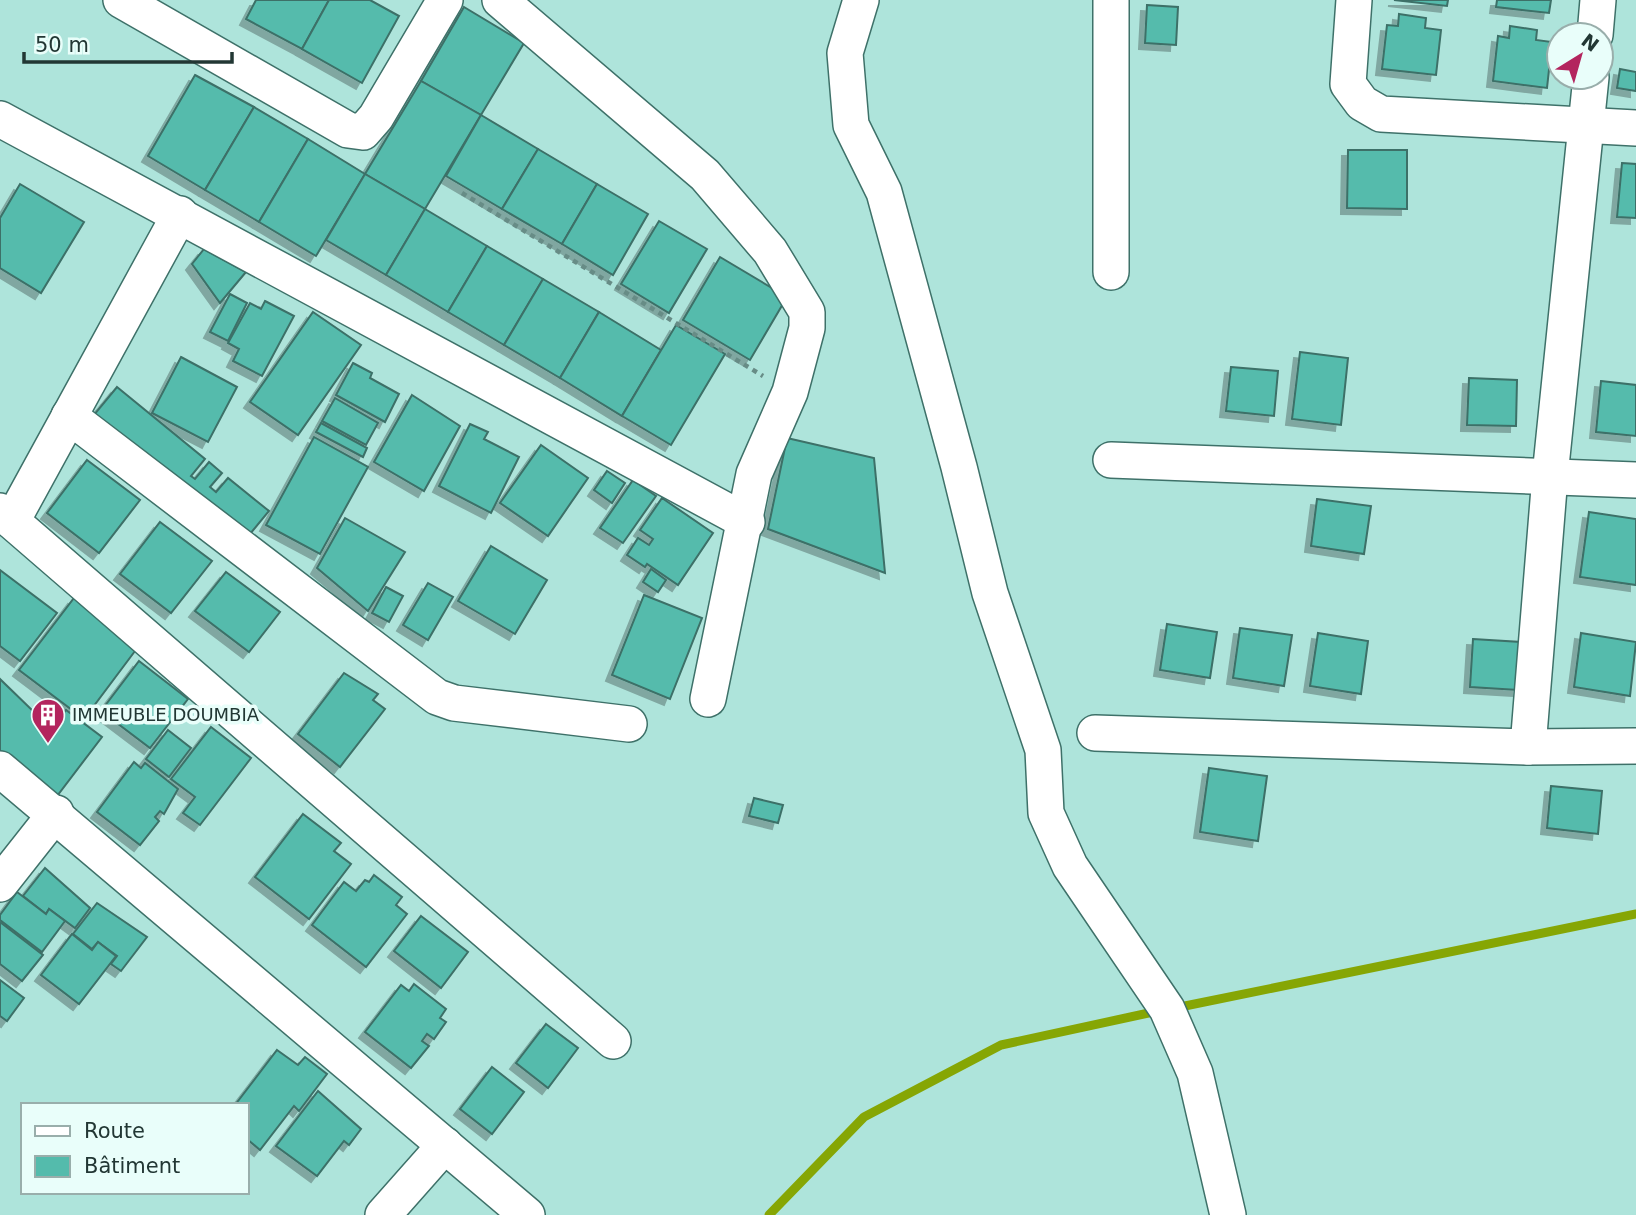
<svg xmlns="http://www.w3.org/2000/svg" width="1636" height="1215" font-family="'DejaVu Sans',sans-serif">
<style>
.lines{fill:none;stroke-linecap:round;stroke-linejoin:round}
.stream{stroke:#86a604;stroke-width:9}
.building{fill:#54bbac;stroke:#3c7067;stroke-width:2;filter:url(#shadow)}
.minor-casing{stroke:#3e7169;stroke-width:38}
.path{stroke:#678c86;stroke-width:4.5;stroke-dasharray:5 5;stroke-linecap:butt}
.minor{stroke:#fff;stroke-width:35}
.labels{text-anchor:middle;stroke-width:7;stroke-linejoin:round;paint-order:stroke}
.poi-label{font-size:18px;fill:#223734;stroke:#e9fefa;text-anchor:start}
</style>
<defs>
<filter id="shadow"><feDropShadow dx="-6" dy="6" stdDeviation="0" flood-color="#0004"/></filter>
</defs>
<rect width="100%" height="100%" fill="#aee4db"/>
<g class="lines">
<g class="stream">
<path d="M1175 1008 1636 914"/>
<path d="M769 1215 864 1117 1001 1045 1158 1011"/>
</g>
</g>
<g class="building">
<path d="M256 0H329L302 49 246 19Z"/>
<path d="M329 0H370L399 16 362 83 302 49Z"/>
<path d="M1394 0H1448L1447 6Z"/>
<path d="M1497 0H1551L1549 13 1496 7Z"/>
<path d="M1147 5 1178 7 1176 45 1145 43Z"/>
<path d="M464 7 524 43 481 115 421 81Z"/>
<path d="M1399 14 1426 18 1425 28 1441 30 1436 75 1382 69 1387 25 1398 26Z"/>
<path d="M1510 26 1537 30 1536 40 1552 42 1547 88 1493 81 1498 36 1509 38Z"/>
<path d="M1620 69 1636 72V91L1617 88Z"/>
<path d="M195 75 254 107 205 190 148 156Z"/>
<path d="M421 81 481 115 425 209 365 174Z"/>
<path d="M254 107 308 139 259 222 205 190Z"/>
<path d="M481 115 538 149 502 209 446 176Z"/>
<path d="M308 139 365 174 316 256 259 222Z"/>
<path d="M538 149 597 184 562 244 502 209Z"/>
<path d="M1348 150H1407V209L1347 208Z"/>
<path d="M1622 163 1636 164V218L1617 217Z"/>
<path d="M365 174 425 209 386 275 326 240Z"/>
<path d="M20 184 84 222 41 293 0 268V218Z"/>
<path d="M597 184 648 214 613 275 562 244Z"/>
<path d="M425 209 487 246 448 312 386 275Z"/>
<path d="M659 221 707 249 669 313 621 284Z"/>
<path d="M487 246 543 279 504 345 448 312Z"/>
<path d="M204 249 246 272 220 303 192 264Z"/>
<path d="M720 257 787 297 750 360 683 320Z"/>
<path d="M543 279 599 312 560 378 504 345Z"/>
<path d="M230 294 247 303 228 341 210 332Z"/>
<path d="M265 301 294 316 262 376 233 361 239 349 228 343 250 303 261 309Z"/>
<path d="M313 312 361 345 298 435 250 402Z"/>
<path d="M599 312 661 350 622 416 560 378Z"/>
<path d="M676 325 725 354 671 445 622 416Z"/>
<path d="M1300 352 1348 358 1341 425 1292 419Z"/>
<path d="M181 357 237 387 208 442 152 413Z"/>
<path d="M353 363 372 373 370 378 399 394 385 422 336 395Z"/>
<path d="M1231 367 1278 371 1274 416 1226 411Z"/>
<path d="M1469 378 1517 380 1516 426 1467 425Z"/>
<path d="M1601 381 1636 385V436L1596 432Z"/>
<path d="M117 387 205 459 191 476 195 479 209 462 222 473 210 487 216 492 228 478 269 511 245 540 93 416Z"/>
<path d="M412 395 460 426 424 491 374 462Z"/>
<path d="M335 398 378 423 366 445 322 421Z"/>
<path d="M321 423 367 448 363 457 316 432Z"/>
<path d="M470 424 488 432 484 439 519 457 491 513 439 486Z"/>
<path d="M314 437 368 467 320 554 266 525Z"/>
<path d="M787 438 874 458 885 573 768 529Z"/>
<path d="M541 445 588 478 548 536 500 503Z"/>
<path d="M87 460 140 500 99 553 47 513Z"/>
<path d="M607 471 625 483 612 503 594 490Z"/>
<path d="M633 480 656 496 623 543 600 528Z"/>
<path d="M662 498 713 533 678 585 647 564 645 567 627 555 638 538 649 545 653 539 640 530Z"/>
<path d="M1317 499 1371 506 1364 554 1311 546Z"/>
<path d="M1589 512 1636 519V585L1580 577Z"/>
<path d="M345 518 405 552 368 611 317 568Z"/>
<path d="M160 522 212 561 171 613 120 574Z"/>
<path d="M491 546 547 580 515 634 458 601Z"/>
<path d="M651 569 666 580 658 592 643 582Z"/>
<path d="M0 570 57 613 20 661 0 646Z"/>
<path d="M226 572 280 612 249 652 195 611Z"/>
<path d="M428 583 453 597 428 640 403 625Z"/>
<path d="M386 587 403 596 389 622 372 613Z"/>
<path d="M644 595 702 618 670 699 612 675Z"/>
<path d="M74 598 138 647 84 719 19 670Z"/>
<path d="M1167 624 1217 632 1210 678 1160 670Z"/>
<path d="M1240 628 1292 635 1284 686 1233 678Z"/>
<path d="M1318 633 1368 641 1361 694 1310 686Z"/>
<path d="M1581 633 1636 642 1630 696 1574 687Z"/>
<path d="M1473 639 1521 642 1518 690 1470 687Z"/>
<path d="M139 661 188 699 150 748 101 711Z"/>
<path d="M344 673 378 694 373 700 385 709 340 767 298 734Z"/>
<path d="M0 679 35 713 40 706 58 720 66 710 102 737 54 800 0 754Z"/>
<path d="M211 727 251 758 200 825 183 813 195 797 171 779Z"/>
<path d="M168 730 191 748 169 777 146 759Z"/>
<path d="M134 762 141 768 145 763 178 789 164 814 160 811 155 817 159 821 140 845 97 812Z"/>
<path d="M1209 768 1267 776 1258 841 1200 832Z"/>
<path d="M1551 786 1602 791 1598 834 1547 828Z"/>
<path d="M754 798 783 805 778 823 749 816Z"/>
<path d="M303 814 341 843 334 851 351 864 309 919 255 877Z"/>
<path d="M45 868 90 908 75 928 49 909 46 914 23 896Z"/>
<path d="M374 875 402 897 396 905 407 914 366 967 312 925 344 882 356 891 365 880 369 882Z"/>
<path d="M17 892 46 914 49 909 65 921 42 952 0 920V915Z"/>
<path d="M97 903 147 937 121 971 111 964 117 956 98 942 92 949 73 934Z"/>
<path d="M421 916 468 952 441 988 394 951Z"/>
<path d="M0 922 43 955 22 981 0 964Z"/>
<path d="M72 934 92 950 98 942 116 956 79 1004 41 975Z"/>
<path d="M0 980 24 998 7 1021 0 1016Z"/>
<path d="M414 984 446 1009 440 1018 446 1022 434 1039 427 1034 422 1041 429 1046 411 1068 365 1032 401 985 409 991Z"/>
<path d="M546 1024 578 1048 548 1088 516 1063Z"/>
<path d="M277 1050 298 1065 305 1057 327 1074 299 1111 294 1106 260 1150 247 1139V1105H235Z"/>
<path d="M492 1067 524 1092 492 1134 460 1109Z"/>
<path d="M318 1091 361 1129 349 1145 344 1141 317 1176 276 1146Z"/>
</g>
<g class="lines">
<defs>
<g id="minor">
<path d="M121 0 348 130 363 132 376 117 445 0"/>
<path d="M500 0 705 175 770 251 807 312V328L790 392 754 474 708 699"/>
<path d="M861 0 845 53 851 125 884 192 959 467 990 593 1043 750 1046 813 1070 866 1167 1009 1195 1073 1228 1215"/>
<path d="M1354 0 1348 84 1362 103 1381 114 1636 128"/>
<path d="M1595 35 1598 0"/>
<path d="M0 119 747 522"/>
<path d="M1111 272V0"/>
<path d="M69 416 437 697 454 703 629 724"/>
<path d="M1111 460 1636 480"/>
<path d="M0 511 613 1041"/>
<path d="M12 521 180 214"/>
<path d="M1095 733 1528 747 1636 746"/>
<path d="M1528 747 1550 476 1591 77"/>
<path d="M0 769 527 1215"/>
<path d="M0 884 56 813"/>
<path d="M383 1215 445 1145"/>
</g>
</defs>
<use href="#minor" class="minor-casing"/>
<path class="path" d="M462 193 763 376"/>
<use href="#minor" class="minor"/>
</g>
<defs>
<symbol id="building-pin" viewBox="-11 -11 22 30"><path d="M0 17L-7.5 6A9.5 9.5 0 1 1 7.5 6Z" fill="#b3255e" stroke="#e9fefa"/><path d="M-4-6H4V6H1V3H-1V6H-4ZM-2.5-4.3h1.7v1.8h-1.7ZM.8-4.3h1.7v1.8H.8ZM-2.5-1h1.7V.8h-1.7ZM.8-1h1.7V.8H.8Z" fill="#fff"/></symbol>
</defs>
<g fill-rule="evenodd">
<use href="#building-pin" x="29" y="696" width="38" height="52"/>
</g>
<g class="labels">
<g class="poi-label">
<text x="72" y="721">IMMEUBLE DOUMBIA</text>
</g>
</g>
<rect x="21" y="1103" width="228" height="91" fill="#e9fefa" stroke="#99aeab" stroke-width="2"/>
<rect x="35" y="1126" width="35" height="10" fill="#ffffff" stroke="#99aeab" stroke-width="2"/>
<text x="84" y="1138" font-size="21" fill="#223734">Route</text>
<rect x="35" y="1156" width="35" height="21" fill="#54bbac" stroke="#99aeab" stroke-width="2"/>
<text x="84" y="1173" font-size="21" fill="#223734">Bâtiment</text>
<g transform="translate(1580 56) rotate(37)"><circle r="33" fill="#e9fefa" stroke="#99aeab" stroke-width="2"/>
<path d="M0-5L12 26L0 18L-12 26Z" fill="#b3255e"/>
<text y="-10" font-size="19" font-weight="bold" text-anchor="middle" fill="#223734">N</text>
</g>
<path d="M24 52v10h208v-10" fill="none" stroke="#223734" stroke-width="3.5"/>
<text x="35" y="52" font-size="21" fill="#223734" stroke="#e9fefa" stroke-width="5" paint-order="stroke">50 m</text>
</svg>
